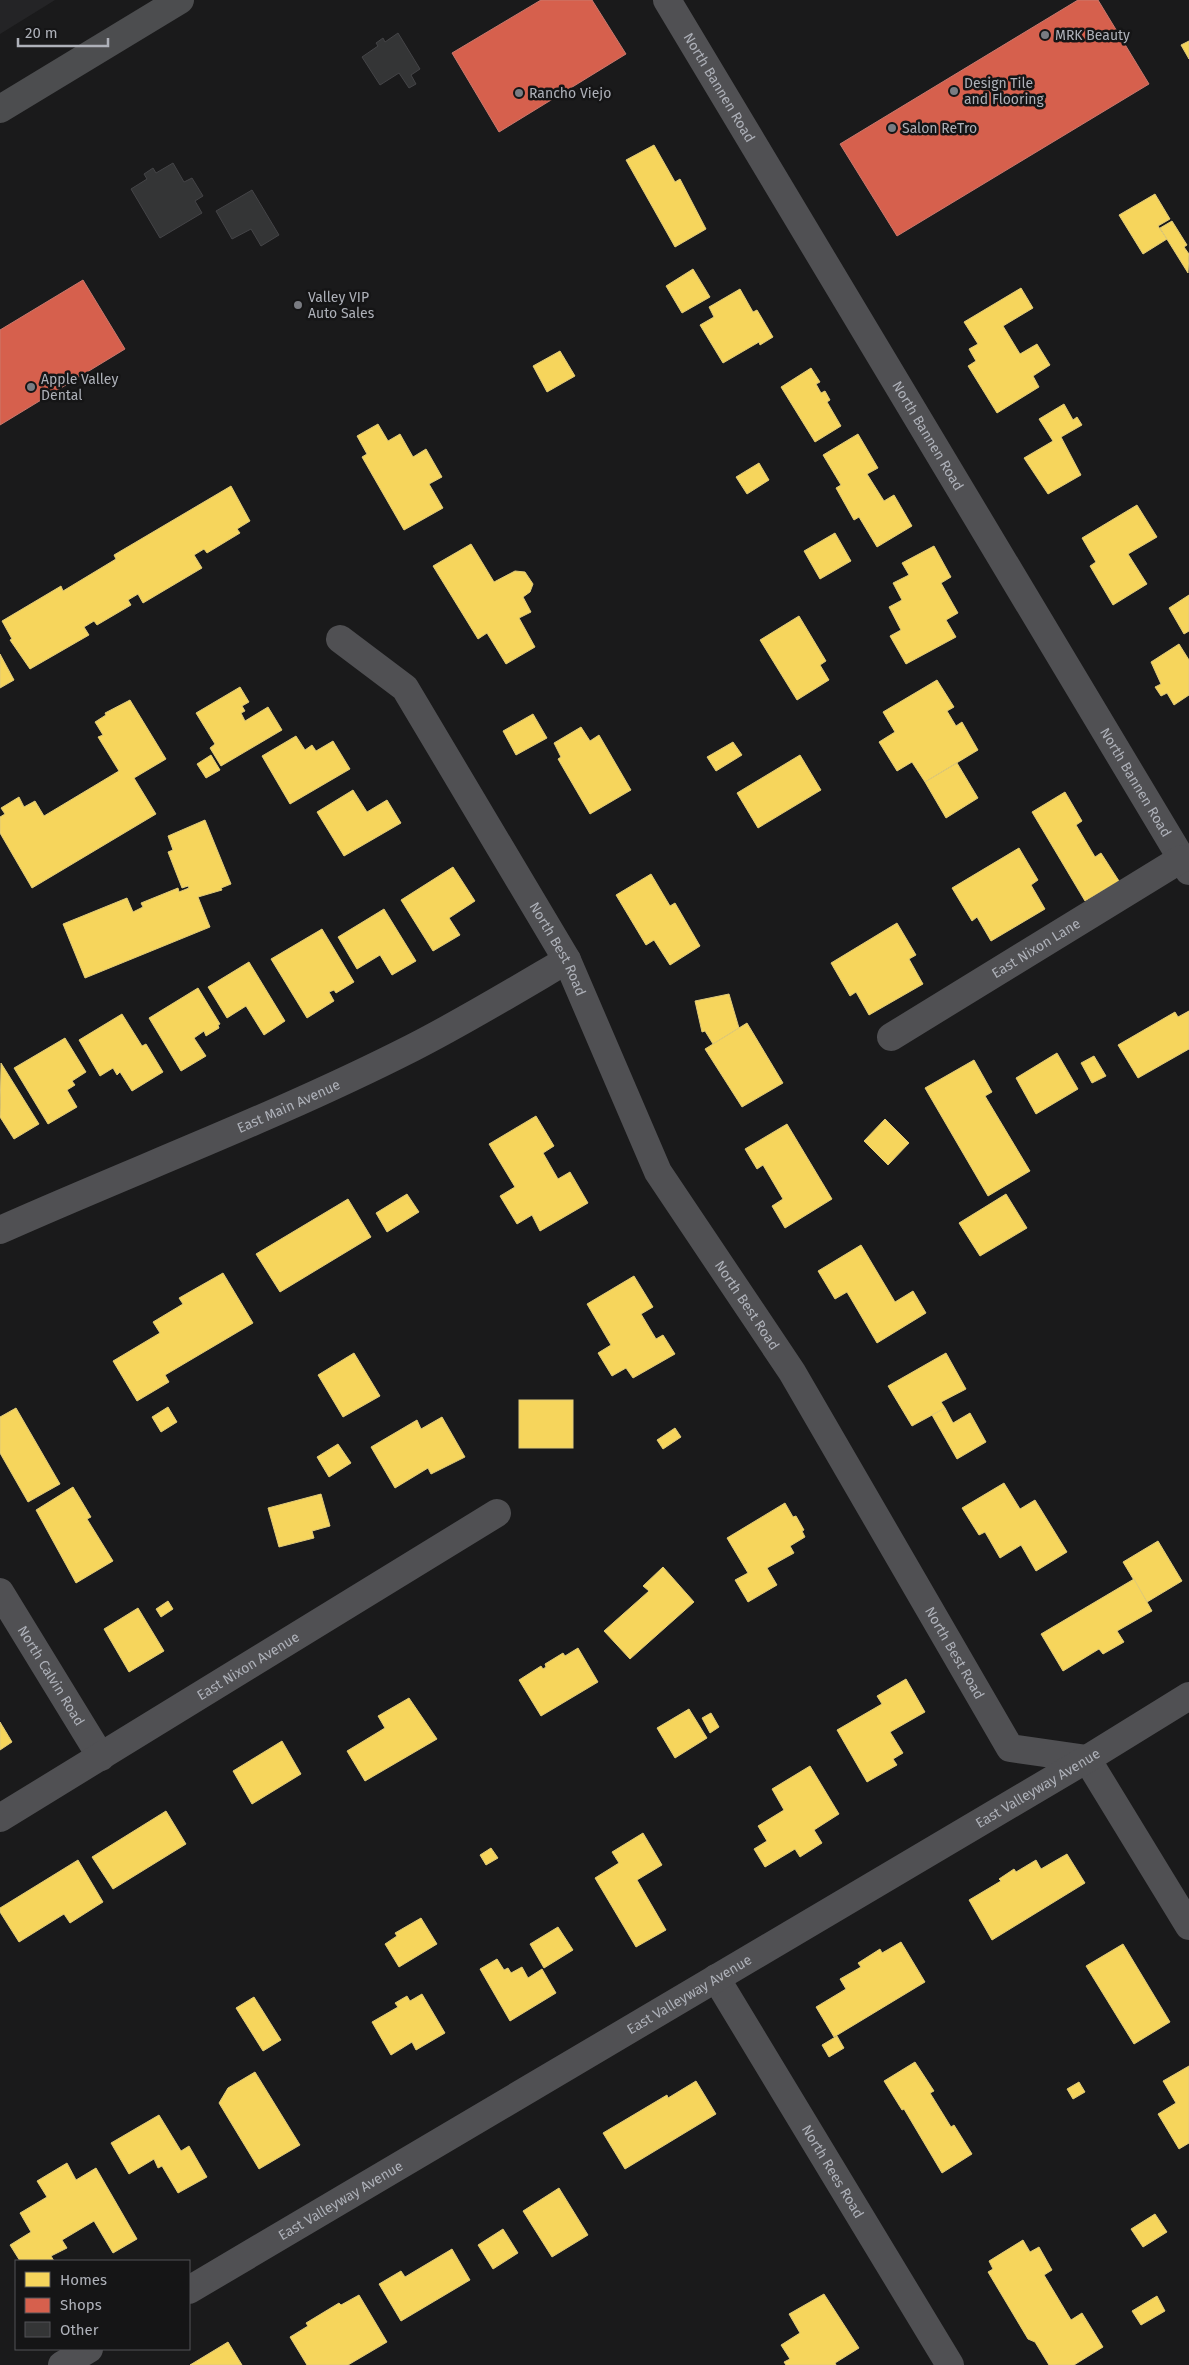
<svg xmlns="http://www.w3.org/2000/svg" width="1189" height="2365" font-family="'Fira Sans',sans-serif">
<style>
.built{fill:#242426}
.homes{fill:#f6d55c;stroke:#e0ca78}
.shops{fill:#d6604d;stroke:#ca786d}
.building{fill:#343536;stroke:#444447}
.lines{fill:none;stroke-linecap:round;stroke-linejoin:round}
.minor{stroke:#505053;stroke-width:28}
.major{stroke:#4c4d4f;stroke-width:28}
.poi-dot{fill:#7a7c82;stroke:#151516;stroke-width:2}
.labels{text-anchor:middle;stroke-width:5;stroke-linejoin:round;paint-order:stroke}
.poi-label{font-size:14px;fill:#aeb1b9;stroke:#151516;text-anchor:start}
.street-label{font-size:14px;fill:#aeb1b9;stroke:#151516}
</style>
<rect width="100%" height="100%" fill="#1a1a1b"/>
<path class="built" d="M0 0H55L0 34Z"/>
<g class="homes">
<path d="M1189 41V59L1181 45Z"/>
<path d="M654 145 675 182 680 179 706 229 675 247 626 160Z"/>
<path d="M1155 194 1170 219 1158 226 1167 239 1143 254 1119 215Z"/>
<path d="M1172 221 1187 245 1184 247 1189 254 1188 273 1160 228Z"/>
<path d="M693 269 710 297 682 313 666 286Z"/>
<path d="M1021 288 1033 308 1003 326 1020 354 1037 344 1050 365 1033 376 1039 387 997 413 968 366 976 361 969 349 978 344 964 322Z"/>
<path d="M740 289 753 312 757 310 773 337 760 345 759 342 723 363 700 325 714 317 709 307Z"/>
<path d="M560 351 575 376 547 392 533 366Z"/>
<path d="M811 368 820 382 816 384 821 393 825 391 830 400 827 402 841 426 815 442 781 387Z"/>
<path d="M1064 404 1073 420 1077 417 1082 425 1061 437 1081 475 1048 494 1024 458 1053 441 1039 419Z"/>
<path d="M378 424 388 441 400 434 413 457 426 449 442 477 429 484 443 508 404 530 362 457 367 454 357 436Z"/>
<path d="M858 434 878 468 867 474 884 501 894 495 912 526 877 547 859 517 854 520 836 488 841 485 823 455Z"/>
<path d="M759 463 769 480 747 494 736 477Z"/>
<path d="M231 486 250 521 237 529 240 533 207 553 204 549 194 555 202 568 143 603 138 594 128 600 131 605 97 625 94 621 84 627 89 635 30 669 10 640 12 639 2 621 61 586 63 591 116 559 114 555Z"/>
<path d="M1137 505 1157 537 1128 554 1147 584 1113 605 1090 566 1096 562 1082 538Z"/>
<path d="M835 533 851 561 820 579 804 551Z"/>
<path d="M471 544 494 582 515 571 525 572 533 584 530 592 523 597 531 612 519 618 535 647 506 664 487 633 478 639 433 566Z"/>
<path d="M934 546 951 577 941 583 958 613 946 620 956 637 906 664 890 636 901 630 889 607 902 600 893 583 909 575 902 563Z"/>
<path d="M1189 595V631L1184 634 1169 608Z"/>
<path d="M799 616 826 661 820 665 829 680 797 700 760 640Z"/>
<path d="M1179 644 1189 660V695L1174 705 1167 693 1161 696 1155 687 1161 684 1151 662Z"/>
<path d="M0 654 14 680 0 688Z"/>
<path d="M937 680 954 707 947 711 956 726 962 722 978 750 925 782 912 762 897 771 879 742 895 732 883 712Z"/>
<path d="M240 687 249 702 242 706 245 711 241 713 245 721 268 707 282 730 221 766 210 748 215 744 196 713Z"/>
<path d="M130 700 166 759 134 778 156 814 32 888 0 833V817L5 814 1 808 19 797 24 807 35 801 44 816 119 771 98 737 103 735 95 722 106 715 105 713Z"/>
<path d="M533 714 547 738 516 755 503 731Z"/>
<path d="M581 727 590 741 599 735 631 790 590 814 558 759 561 757 554 743Z"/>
<path d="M296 736 305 750 312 745 316 751 333 741 350 769 290 804 262 756Z"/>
<path d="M733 742 742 755 716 771 707 757Z"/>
<path d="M211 755 220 770 206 778 197 764Z"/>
<path d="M800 755 821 790 758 828 737 793Z"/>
<path d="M957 763 978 798 946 818 925 782Z"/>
<path d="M353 790 367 812 387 800 401 823 344 856 317 812Z"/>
<path d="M1065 792 1082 821 1076 825 1095 857 1101 853 1119 881 1085 901 1032 812Z"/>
<path d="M205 820 231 884 221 888 222 890 198 897 210 927 85 978 63 924 127 898 133 912 143 907 141 903 178 888 179 892 189 888 188 886 182 888 168 852 173 850 168 836Z"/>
<path d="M1019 848 1038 880 1031 885 1045 909 991 941 977 917 972 921 952 888Z"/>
<path d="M453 867 475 901 449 918 460 935 433 951 401 900Z"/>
<path d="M651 874 670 906 675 903 700 946 670 965 654 940 646 945 616 895Z"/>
<path d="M384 909 416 961 392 975 380 955 357 969 338 937Z"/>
<path d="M897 923 916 955 909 959 923 984 869 1015 856 992 850 996 831 963Z"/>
<path d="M322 929 354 982 336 993 334 990 329 992 334 1001 307 1018 271 959Z"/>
<path d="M249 962 285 1021 264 1035 246 1006 227 1018 208 987Z"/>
<path d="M198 988 220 1024 218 1025 219 1028 206 1036 204 1031 194 1038 206 1056 181 1071 149 1018Z"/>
<path d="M729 994 739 1028 713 1044 705 1031 702 1032 695 1001Z"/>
<path d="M1189 1011V1049L1138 1078 1118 1045 1175 1012 1178 1017Z"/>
<path d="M122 1014 142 1046 146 1044 163 1072 132 1091 120 1072 117 1075 113 1068 100 1076 79 1040Z"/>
<path d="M747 1023 783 1083 742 1107 705 1049Z"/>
<path d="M65 1038 86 1072 72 1081 75 1085 67 1090 77 1107 48 1124 14 1068Z"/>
<path d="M1057 1053 1078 1089 1036 1114 1016 1078Z"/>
<path d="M1094 1056 1106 1076 1092 1083 1081 1063Z"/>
<path d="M974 1060 992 1092 985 1096 1030 1171 988 1196 925 1088Z"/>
<path d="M1 1063 39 1124 14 1139 0 1117Z"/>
<path d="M536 1116 554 1146 543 1153 558 1179 570 1172 588 1203 540 1231 532 1215 517 1224 500 1196 515 1187 489 1144Z"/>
<path d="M885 1119 909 1143 888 1165 864 1141Z"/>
<path d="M787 1124 832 1199 785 1228 772 1206 783 1199 763 1165 757 1169 745 1149Z"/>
<path d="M407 1194 419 1212 387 1232 376 1213Z"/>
<path d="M1006 1194 1027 1228 980 1256 959 1223Z"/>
<path d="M348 1199 371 1237 280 1292 256 1254Z"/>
<path d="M861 1245 895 1302 913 1291 926 1313 877 1343 847 1292 835 1299 818 1271Z"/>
<path d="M223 1273 253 1323 165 1375 169 1382 137 1401 113 1361 160 1333 153 1322 183 1304 179 1298Z"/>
<path d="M634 1276 653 1307 641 1314 656 1339 663 1335 675 1354 633 1378 626 1368 612 1376 598 1353 611 1345 587 1304Z"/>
<path d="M354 1353 380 1396 343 1417 318 1375Z"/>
<path d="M946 1353 966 1389 941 1402 945 1408 912 1426 888 1386Z"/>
<rect x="519" y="1400" width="54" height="48"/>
<path d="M168 1407 177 1422 161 1432 152 1417Z"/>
<path d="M16 1408 60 1484 28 1502 0 1453V1417Z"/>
<path d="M945 1408 953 1423 970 1413 986 1442 957 1459 932 1415Z"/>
<path d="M442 1417 465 1457 431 1474 428 1468 395 1488 371 1447 417 1420 421 1429Z"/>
<path d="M675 1428 681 1437 663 1449 657 1440Z"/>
<path d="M338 1444 351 1463 329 1477 317 1457Z"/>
<path d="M1004 1483 1020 1509 1035 1500 1067 1552 1036 1571 1021 1545 1000 1558 985 1532 979 1535 962 1508Z"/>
<path d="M73 1487 91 1517 87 1519 113 1561 76 1583 36 1510Z"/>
<path d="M321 1494 330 1526 312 1531 314 1538 279 1547 268 1508Z"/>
<path d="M785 1503 793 1517 796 1516 804 1530 802 1531 805 1537 790 1546 794 1553 767 1568 777 1585 748 1602 735 1580 748 1573 727 1538Z"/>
<path d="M1158 1541 1182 1581 1147 1602 1123 1562Z"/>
<path d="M663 1567 694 1602 630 1659 604 1631 649 1591 643 1586Z"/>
<path d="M1134 1579 1152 1611 1117 1631 1124 1642 1103 1654 1099 1649 1063 1671 1041 1634Z"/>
<path d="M168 1601 173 1609 161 1617 156 1609Z"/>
<path d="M138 1608 164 1651 129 1672 104 1629Z"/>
<path d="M578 1648 598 1682 541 1716 519 1680 541 1666 543 1669 546 1667 545 1664 563 1653 565 1656Z"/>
<path d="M906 1679 925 1712 890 1732 903 1753 893 1759 897 1765 867 1782 837 1730 882 1704 877 1696Z"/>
<path d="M409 1698 437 1739 365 1781 347 1751 385 1728 378 1716Z"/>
<path d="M689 1709 707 1738 675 1758 657 1728Z"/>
<path d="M711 1713 719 1727 710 1733 702 1718Z"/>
<path d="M0 1722 12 1742 0 1750Z"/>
<path d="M282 1741 301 1774 252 1804 233 1771Z"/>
<path d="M810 1766 839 1814 814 1830 822 1843 800 1857 795 1849 765 1867 754 1849 767 1841 758 1826 784 1810 772 1789Z"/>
<path d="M166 1811 186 1844 113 1889 92 1857Z"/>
<path d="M643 1833 662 1865 637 1880 666 1930 636 1947 595 1878 619 1863 612 1852Z"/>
<path d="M491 1848 498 1858 486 1865 480 1855Z"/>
<path d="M1067 1854 1085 1883 992 1940 969 1900 1001 1881 999 1879 1014 1869 1016 1872 1036 1860 1041 1869Z"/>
<path d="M78 1860 103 1902 70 1923 64 1914 19 1942 0 1912V1908Z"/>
<path d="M421 1918 437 1944 399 1967 385 1944 397 1936 395 1933Z"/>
<path d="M558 1927 573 1950 544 1968 530 1944Z"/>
<path d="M901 1942 925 1982 834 2037 816 2007 846 1989 840 1979 861 1967 858 1963 880 1949 882 1953Z"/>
<path d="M1123 1944 1170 2022 1134 2044 1086 1966Z"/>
<path d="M497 1959 504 1970 508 1968 511 1973 522 1967 528 1978 542 1969 556 1993 510 2021 480 1969Z"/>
<path d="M422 1994 445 2033 416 2050 412 2042 391 2055 372 2022 398 2007 395 2003 407 1996 410 2001Z"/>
<path d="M254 1997 281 2040 263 2051 236 2008Z"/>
<path d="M837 2036 844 2048 829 2057 822 2045Z"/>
<path d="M915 2062 934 2091 930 2093 951 2127 954 2125 972 2154 942 2173 904 2109 902 2110 884 2081Z"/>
<path d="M1189 2066V2143L1179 2149 1158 2114 1176 2103 1163 2081Z"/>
<path d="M255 2072 300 2145 259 2169 219 2103 228 2088Z"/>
<path d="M696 2081 716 2114 625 2169 603 2133 667 2095 668 2098Z"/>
<path d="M1079 2082 1085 2092 1073 2099 1067 2089Z"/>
<path d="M159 2115 181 2151 189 2146 207 2177 178 2193 162 2166 158 2168 154 2159 129 2174 111 2143Z"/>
<path d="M67 2163 76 2180 96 2168 137 2239 113 2253 94 2221 62 2240 67 2248 51 2256 54 2261H20L10 2245 31 2232 20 2213 47 2197 37 2181Z"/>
<path d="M559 2188 588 2235 552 2257 523 2211Z"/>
<path d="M1155 2214 1167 2232 1143 2247 1131 2229Z"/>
<path d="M503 2229 518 2253 493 2269 478 2245Z"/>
<path d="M1023 2240 1030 2252 1039 2247 1052 2270 1044 2275 1071 2320 1082 2313 1103 2347 1074 2365H1049L1035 2342 1028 2339 988 2272 993 2269 989 2261Z"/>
<path d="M452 2249 470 2280 401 2321 379 2284 401 2271 405 2277Z"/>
<path d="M824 2294 859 2348 835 2363 836 2365H786L784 2362 790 2359 781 2345 800 2333 789 2314Z"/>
<path d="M359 2295 387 2342 348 2365H307L290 2337 308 2326 306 2323 339 2303 341 2305Z"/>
<path d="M1157 2296 1165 2311 1141 2325 1132 2311Z"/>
<path d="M228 2342 242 2365H190Z"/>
</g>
<g class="shops">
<path d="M541 0H592L626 54 499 132 452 53Z"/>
<path d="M1078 0H1098L1149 84 897 236 840 144Z"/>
<path d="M83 280 125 349 0 425V330Z"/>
</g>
<g class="building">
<path d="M398 33 420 69 411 75 416 84 409 88 399 73 380 85 362 57 378 46 376 43 383 38 385 42Z"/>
<path d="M173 163 184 182 192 178 203 196 195 201 202 213 160 238 131 189 147 179 144 174 153 168 156 173Z"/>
<path d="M252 190 279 235 261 246 251 229 232 239 216 211Z"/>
</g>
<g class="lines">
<g class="minor">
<path id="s1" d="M667 0 1189 871"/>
<path id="s2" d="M340 639 405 688 567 960 658 1172 792 1372 1010 1748 1087 1759 1189 1926"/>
<path id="s3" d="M891 1037 1181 859"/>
<path id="s4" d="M0 1230C137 1169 278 1116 412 1048 465 1021 516 990 567 960"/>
<path id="s5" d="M0 1592 101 1757"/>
<path id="s6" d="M0 1818 497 1513"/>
<path id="s7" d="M716 1978 950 2365"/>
<path id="s8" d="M189 2290 1087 1759 1189 1696"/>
<path d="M62 2365 89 2349"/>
</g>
<path class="major" d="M0 109 180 0"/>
</g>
<g class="poi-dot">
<circle cx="1045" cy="35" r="5"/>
<circle cx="954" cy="91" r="5"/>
<circle cx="519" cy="93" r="5"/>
<circle cx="892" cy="128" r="5"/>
<circle cx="298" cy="305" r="5"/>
<circle cx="31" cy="387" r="5"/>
</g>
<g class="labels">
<g class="poi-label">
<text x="1055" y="40">MRK Beauty</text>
<text x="964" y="88">Design Tile<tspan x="964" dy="16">and Flooring</tspan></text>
<text x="529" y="98">Rancho Viejo</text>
<text x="902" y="133">Salon ReTro</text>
<text x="308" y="302">Valley VIP<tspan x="308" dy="16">Auto Sales</tspan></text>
<text x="41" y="384">Apple Valley<tspan x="41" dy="16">Dental</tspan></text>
</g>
<g class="street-label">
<text dy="5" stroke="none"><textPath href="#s1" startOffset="102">North Bannen Road</textPath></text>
<text dy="5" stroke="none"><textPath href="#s1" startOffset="508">North Bannen Road</textPath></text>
<text dy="5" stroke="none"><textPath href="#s1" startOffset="912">North Bannen Road</textPath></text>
<text dy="5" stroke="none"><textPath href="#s3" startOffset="170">East Nixon Lane</textPath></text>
<text dy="5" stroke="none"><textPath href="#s2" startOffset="384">North Best Road</textPath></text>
<text dy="5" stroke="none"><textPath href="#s4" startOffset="314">East Main Avenue</textPath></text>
<text dy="5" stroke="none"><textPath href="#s2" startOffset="789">North Best Road</textPath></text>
<text dy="5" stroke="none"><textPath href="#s2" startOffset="1194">North Best Road</textPath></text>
<text dy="5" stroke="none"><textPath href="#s6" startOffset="291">East Nixon Avenue</textPath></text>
<text dy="5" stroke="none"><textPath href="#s5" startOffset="98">North Calvin Road</textPath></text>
<text dy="5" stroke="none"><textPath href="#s8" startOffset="986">East Valleyway Avenue</textPath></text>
<text dy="5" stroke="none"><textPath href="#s8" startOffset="581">East Valleyway Avenue</textPath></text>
<text dy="5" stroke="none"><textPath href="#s7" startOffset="226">North Rees Road</textPath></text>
<text dy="5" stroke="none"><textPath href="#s8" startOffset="176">East Valleyway Avenue</textPath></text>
</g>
</g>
<rect x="15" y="2260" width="175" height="90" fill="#151516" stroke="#525357"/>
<rect x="25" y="2272" width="25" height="15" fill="#f6d55c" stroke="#525357"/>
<text x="60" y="2285" font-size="15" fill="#aeb1b9">Homes</text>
<rect x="25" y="2298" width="25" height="15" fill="#d6604d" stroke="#525357"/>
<text x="60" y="2310" font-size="15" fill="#aeb1b9">Shops</text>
<rect x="25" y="2322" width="25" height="15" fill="#343536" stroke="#525357"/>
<text x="60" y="2335" font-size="15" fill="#aeb1b9">Other</text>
<path d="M18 38v8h90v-8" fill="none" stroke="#aeb1b9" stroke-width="2.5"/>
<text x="25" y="38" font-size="15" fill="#aeb1b9" stroke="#151516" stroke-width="4" paint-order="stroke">20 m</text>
</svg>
